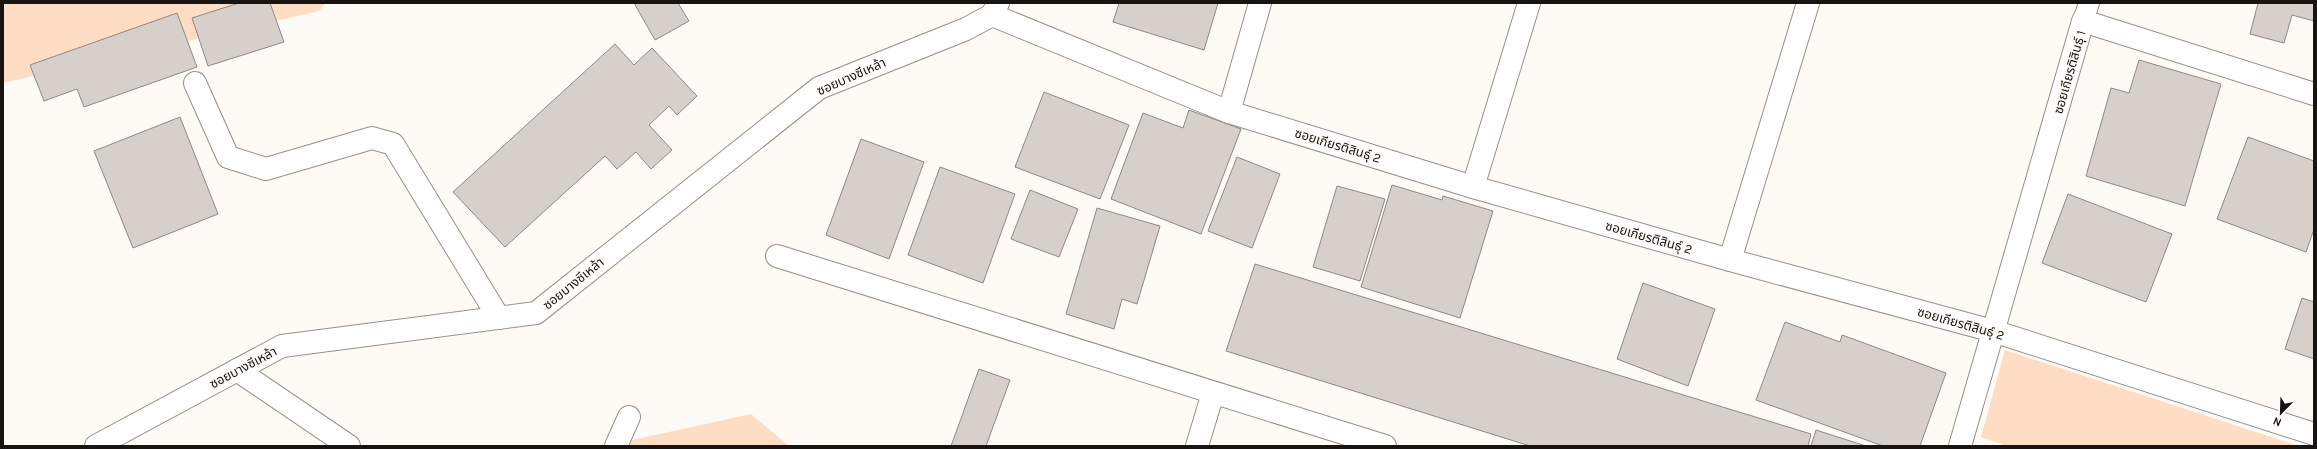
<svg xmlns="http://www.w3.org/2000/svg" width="2317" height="449" font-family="Karla,'Noto Sans Thai',sans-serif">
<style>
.green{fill:#feddc4}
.building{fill:#d7cfc9;stroke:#908983}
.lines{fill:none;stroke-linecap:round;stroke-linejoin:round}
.lane-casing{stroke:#97908a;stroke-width:22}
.street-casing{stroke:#97908a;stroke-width:24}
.lane{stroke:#fff;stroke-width:20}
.street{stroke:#fff;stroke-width:22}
.labels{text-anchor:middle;stroke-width:3;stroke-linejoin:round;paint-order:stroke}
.street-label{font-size:13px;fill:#171412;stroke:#fefaf6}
</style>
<rect width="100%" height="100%" fill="#fefaf6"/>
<g class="green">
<path d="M3 3H325L319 11 3 83Z"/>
<path d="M2005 350 2299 446H2007L1981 437Z"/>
<path d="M751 414 789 446H605Z"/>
</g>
<g class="building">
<path d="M239 3H270L284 42 208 66 192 18Z"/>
<path d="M634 3H678L689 21 655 40Z"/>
<path d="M1119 3H1218L1204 50 1113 22Z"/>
<path d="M2258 3H2314V21L2292 15 2284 43 2250 34Z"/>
<path d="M177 13 197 67 84 107 77 89 44 101 30 65Z"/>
<path d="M615 44 634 65 652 48 697 96 677 115 669 106 649 125 672 150 651 169 636 152 617 169 605 156 505 247 453 192Z"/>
<path d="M2139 60 2221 84 2185 206 2086 176 2111 88 2129 93Z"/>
<path d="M1044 92 1129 125 1100 199 1015 167Z"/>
<path d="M1189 110 1241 129 1201 234 1111 199 1143 113 1183 128Z"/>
<path d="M180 117 218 214 133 248 94 151Z"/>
<path d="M2248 137 2314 161V229L2306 252 2217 219Z"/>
<path d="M861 139 924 162 889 259 826 235Z"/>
<path d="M1237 157 1280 174 1252 248 1208 231Z"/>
<path d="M940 167 1015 194 983 283 908 255Z"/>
<path d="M1392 185 1442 200 1443 196 1493 211 1460 318 1361 287Z"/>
<path d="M1337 186 1385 199 1360 281 1313 267Z"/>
<path d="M1030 190 1078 209 1059 257 1011 239Z"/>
<path d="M2068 194 2172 234 2146 302 2042 263Z"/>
<path d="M1097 208 1160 226 1137 304 1122 299 1114 329 1066 314Z"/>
<path d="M1255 264 1811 434 1808 446H1530L1226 351Z"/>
<path d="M1643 283 1715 309 1688 386 1617 359Z"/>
<path d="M2302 298 2314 302V359L2285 349Z"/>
<path d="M1785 322 1840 342 1842 335 1946 373 1920 446H1883L1756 400Z"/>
<path d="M979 369 1010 380 986 446H951Z"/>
<path d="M1816 430 1866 446H1811Z"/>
</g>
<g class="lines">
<defs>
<path id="lane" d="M2083 21 2089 3"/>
<g id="street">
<path d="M992 15 1229 112 1473 187 1730 260 1993 331 2314 434"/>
<path d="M195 83 228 157 266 169 372 138 393 144 499 318"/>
<path d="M1229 112 1260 3"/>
<path d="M1473 187 1529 3"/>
<path d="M777 256 1385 446"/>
<path d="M1730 260 1808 3"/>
<path d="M237 370 349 446"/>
<path d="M96 446 282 346 536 313 819 88 966 29 992 15 998 3"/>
<path d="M616 446 629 417"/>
<path d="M1197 446 1213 393"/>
<path d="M1960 446 2083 21 2314 94"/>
</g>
</defs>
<use href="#lane" class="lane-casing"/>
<use href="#street" class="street-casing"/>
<use href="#lane" class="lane"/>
<use href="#street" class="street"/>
</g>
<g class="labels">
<g class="street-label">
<text transform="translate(2069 72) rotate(-74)" y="5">ซอยเกียรติสินธุ์ 1</text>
<text transform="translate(851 76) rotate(-24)" y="5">ซอยบางซีเหล้า</text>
<text transform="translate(1338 145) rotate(17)" y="5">ซอยเกียรติสินธุ์ 2</text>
<text transform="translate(1649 237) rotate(16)" y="5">ซอยเกียรติสินธุ์ 2</text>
<text transform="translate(573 283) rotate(-39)" y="5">ซอยบางซีเหล้า</text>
<text transform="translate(1961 323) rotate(16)" y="5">ซอยเกียรติสินธุ์ 2</text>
<text transform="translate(243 367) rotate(-28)" y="5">ซอยบางซีเหล้า</text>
</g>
</g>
<rect width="2317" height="449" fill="none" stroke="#171412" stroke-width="8"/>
<g transform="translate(2281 413) rotate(203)" stroke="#fefaf6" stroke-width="3" paint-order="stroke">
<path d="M0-3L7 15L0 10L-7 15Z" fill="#171412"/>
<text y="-6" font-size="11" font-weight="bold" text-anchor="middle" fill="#171412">N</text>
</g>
</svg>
